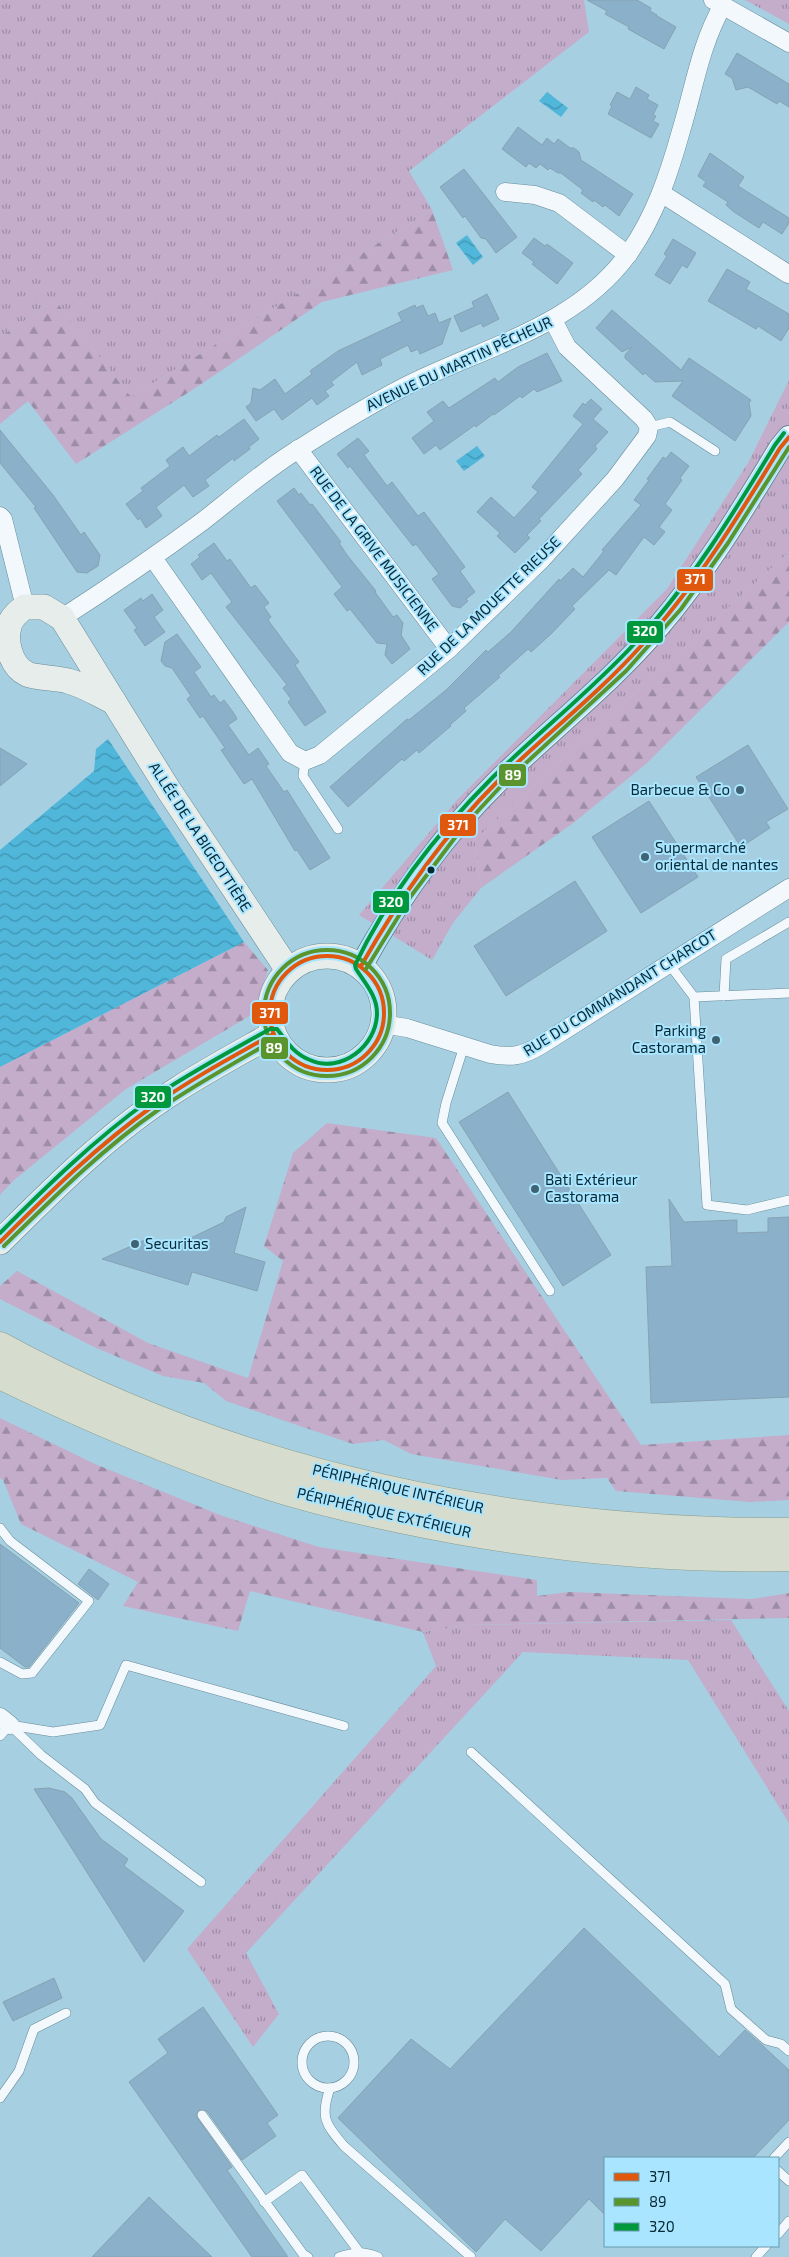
<svg xmlns="http://www.w3.org/2000/svg" width="789" height="2257" font-family="'Exo 2',sans-serif">
<style>
.grass{fill:url(#grass-tufts)}
.forest{fill:url(#forest-firs)}
.water{fill:url(#water-waves)}
.building{fill:#8ab1c9;stroke:#86a2b3}
.lines{fill:none;stroke-linecap:round;stroke-linejoin:round}
.service-casing{stroke:#678b99;stroke-width:10}
.minor-casing{stroke:#678b99;stroke-width:19}
.tertiary-casing{stroke:#678b99;stroke-width:24}
.secondary-casing{stroke:#678b99;stroke-width:26}
.trunk-casing{stroke:#889c8f;stroke-width:29}
.service{stroke:#f2f8fb;stroke-width:9}
.minor{stroke:#f2f8fb;stroke-width:18}
.tertiary{stroke:#f2f8fb;stroke-width:22}
.secondary{stroke:#e7edea;stroke-width:25}
.trunk{stroke:#d6dcce;stroke-width:28}
.bus-1-casing{stroke:#a9e5ff;stroke-width:8}
.bus-2-casing{stroke:#a9e5ff;stroke-width:8}
.bus-3-casing{stroke:#a9e5ff;stroke-width:8}
.bus-1{stroke:#df580e;stroke-width:4}
.bus-2{stroke:#5a942d;stroke-width:4}
.bus-3{stroke:#00983d;stroke-width:4}
.poi-dot{fill:#3f6372;stroke:#a9e5ff;stroke-width:2}
.bus-dot{fill:#072935;stroke:#a9e5ff;stroke-width:2}
.labels{text-anchor:middle;stroke-width:4;stroke-linejoin:round;paint-order:stroke}
.street-label{font-size:15px;fill:#072935;stroke:#a9e5ff}
.poi-label{font-size:15px;fill:#072935;stroke:#a9e5ff;text-anchor:start}
.line-badge{stroke:#a9e5ff;stroke-width:2}
.badge-label{font-size:14px;text-anchor:middle;font-weight:bold;fill:#fff}
</style>
<defs>
<pattern id="grass-tufts" width="24" height="20" patternUnits="userSpaceOnUse" patternTransform="scale(1.25)"><rect width="24" height="20" fill="#c4accb"/><path d="M3 7l-1-3M5 7V3M7 7l1-3M15 17l-1-3M17 17v-4M19 17l1-3" fill="none" stroke="#9d8ca6"/></pattern>
<pattern id="forest-firs" width="22" height="20" patternUnits="userSpaceOnUse" patternTransform="scale(1.25)"><rect width="22" height="20" fill="#c4accb"/><path d="M5 1l3.5 6h-7zM16 11l3.5 6h-7z" fill="#9d8ca6"/></pattern>
<pattern id="water-waves" width="16" height="10" patternUnits="userSpaceOnUse" patternTransform="scale(1.25)"><rect width="16" height="10" fill="#50b6da"/><path d="M0 5q4-4 8 0t8 0" fill="none" stroke="#4094b2"/></pattern>
</defs>
<rect width="100%" height="100%" fill="#a6d0e2"/>
<g class="grass">
<path d="M0 0H584L589 32 409 171 432 210 131 397 55 300 0 337Z"/>
<path d="M745 0H789V24Z"/>
<path d="M789 380V552L475 840 481 888 453 923 432 960 359 915 457 800 667 589 748 463Z"/>
<path d="M731 1620 789 1711V1823L688 1660 523 1652 246 1953 279 2014 253 2047 187 1949 436 1666 423 1632 466 1625Z"/>
</g>
<g class="forest">
<path d="M432 210 453 270 322 302 200 385 76 464 28 401 0 424V337L55 300 131 397Z"/>
<path d="M789 552V622L646 764 572 824 481 888 475 840Z"/>
<path d="M244 942 268 970 253 1014 126 1089 13 1181 0 1195V1067Z"/>
<path d="M327 1123 436 1138 641 1445 789 1435V1500L750 1502 616 1491 607 1478 562 1480 411 1454 384 1440 353 1444 226 1401 204 1383 163 1376 94 1347 0 1299V1286L17 1271 148 1343 248 1378 283 1261 264 1246 293 1153Z"/>
<path d="M0 1418 95 1464 220 1515 319 1547 537 1580V1596L569 1592 752 1599 789 1593V1618L466 1625 423 1632 250 1591 238 1631 123 1606 138 1582 21 1524 3 1480 0 1478Z"/>
</g>
<g class="water">
<path d="M547 92 568 108 561 117 539 101Z"/>
<path d="M467 235 483 257 473 265 456 243Z"/>
<path d="M477 446 485 456 464 471 456 461Z"/>
<path d="M108 739 244 942 0 1067V850L94 771 96 749Z"/>
</g>
<g class="building">
<path d="M587 0H637L651 8 650 11 657 15V16L676 27 664 49 628 29 629 27 605 14 607 11Z"/>
<path d="M737 53 789 84V107L779 101 777 104 748 87 736 90 732 78 725 74Z"/>
<path d="M636 87 649 95 647 99 658 105 653 115 656 116 653 121 659 124 651 138 608 114 612 106 610 105 617 92 630 99Z"/>
<path d="M518 127 542 145 547 138 554 144 558 139 570 148H574L579 152 581 160 633 194 619 216 605 205 603 207 594 200 593 202 581 193 583 190 561 173H558L550 168 548 170 540 164 536 168 529 163 526 167 502 149Z"/>
<path d="M710 153 744 177 738 186 789 218V223L782 234 763 222 759 228 734 212 726 205 728 202 703 186 706 182 698 176Z"/>
<path d="M464 169 517 237 496 253 486 239 481 238 465 216 463 218 440 187Z"/>
<path d="M534 238 545 246 547 244 573 263 557 284 532 264 534 262 522 253Z"/>
<path d="M673 239 696 253 687 268 682 265 670 284 655 275 667 256 664 254Z"/>
<path d="M727 269 750 282 746 289 789 314V328L781 341 758 326 756 329 708 301Z"/>
<path d="M487 294 499 319 483 327 481 323 461 332 454 316 474 307 472 302Z"/>
<path d="M415 305 416 308 423 305 428 316 435 313 439 323 451 318 442 344 420 354 418 349 411 352 408 345 380 359 382 365 362 375 357 362 331 382 334 385 325 391 329 396 317 405 312 398 282 420 274 409 256 421 246 407 251 403 253 388 260 390 275 379 285 394 312 374 310 371 338 351 402 321 398 313Z"/>
<path d="M612 310 681 370 689 358 751 400 749 403 751 416 735 441 672 396 683 381 655 382 645 373 643 375 625 358V355L632 347 622 352 596 328Z"/>
<path d="M547 353 562 381 537 392 534 389 522 398 520 396 494 415 493 414 476 427 475 425 440 450 436 445 424 454 412 438 434 421 427 412 443 401 449 408 495 378 498 382 518 367Z"/>
<path d="M591 399 602 409 593 419 608 432 595 446 597 449 578 470 582 474 539 519 541 521 527 535 530 538 515 553 497 536 500 533 477 512 491 497 514 518 538 492 532 487 583 424 573 416 583 403 585 405Z"/>
<path d="M244 419 259 439 249 447 250 449 234 461 233 458 205 480 209 486 193 497 184 485 156 507 162 516 146 528 140 518 138 520 126 504 143 491 141 488 170 466 166 460 183 447 189 456 217 435 219 437Z"/>
<path d="M0 430 53 495 81 535 84 532 100 555 98 566 87 573 77 572 34 508 36 507 0 463Z"/>
<path d="M358 438 369 451 364 455 387 486 392 482 418 516 424 512 465 567 460 571 475 592 466 599 468 601 460 608 452 606 432 579 439 574 416 544 413 546 350 466 348 468 337 454Z"/>
<path d="M671 452 689 466 680 478 682 480 665 504 672 510 659 527 665 532 654 545 644 537 616 575 609 570 572 606 575 609 551 634 531 652 528 649 498 676 500 677 464 708 466 711 450 725 451 726 419 753 417 750 404 761 402 759 348 807 330 787 407 719 409 720 446 690 486 650 488 652 511 632 559 579 560 581 573 568 583 577 604 551 602 550 641 505 634 500 649 480 647 479 663 457 666 459Z"/>
<path d="M294 488 299 495 301 493 310 505 312 504 341 542 339 543 347 555 376 591 375 592 393 617 397 615 403 623 401 635 410 649 392 664 385 655 387 644 377 643 350 609 347 611 334 594 342 587 277 501Z"/>
<path d="M214 543 227 561 230 559 251 588 255 585 269 603 264 607 271 617 268 620 299 662 295 665 326 712 305 726 288 702 291 699 283 688 287 685 226 607 232 602 211 573 202 580 191 564 200 557 198 555Z"/>
<path d="M152 594 163 610 154 617 165 632 145 646 134 630 137 628 124 610 141 598 143 601Z"/>
<path d="M177 634 201 667 194 672 211 697 214 695 220 703 224 700 233 712 237 719 228 725 249 755 258 748 269 764 266 766 284 792 287 790 330 858 310 870 297 850 295 851 252 779 244 784 221 750 225 748 203 716 200 718 187 699 191 696 172 668 165 666 161 661 165 642Z"/>
<path d="M748 745 788 809 766 822 770 828 741 847 696 777Z"/>
<path d="M0 748 27 764 0 786Z"/>
<path d="M649 801 698 877 641 913 592 837Z"/>
<path d="M575 881 607 931 506 996 474 946Z"/>
<path d="M508 1092 611 1255 563 1286 459 1122Z"/>
<path d="M669 1199 684 1222 737 1220V1233L768 1232V1218L789 1217V1397L651 1403 646 1267 672 1266Z"/>
<path d="M246 1207 234 1253 265 1262 257 1291 192 1272 188 1285 102 1259 147 1239 172 1247 224 1222 226 1217Z"/>
<path d="M0 1544 79 1603 29 1667H25L0 1648Z"/>
<path d="M89 1569 109 1584 98 1600 78 1584Z"/>
<path d="M49 1788 65 1792 72 1798 101 1839 128 1859 124 1866 184 1911 144 1962 34 1789Z"/>
<path d="M584 1928 719 2057 745 2030 762 2045 789 2070V2120L753 2158H605V2215L589 2199 541 2251 505 2219 476 2252 338 2118 411 2039 450 2069Z"/>
<path d="M54 1978 62 1998 13 2021 3 2002Z"/>
<path d="M203 2007 278 2115 267 2123 276 2136 242 2160 207 2111 199 2110 196 2116 232 2167 227 2170 288 2257H252L129 2082 168 2053 158 2039Z"/>
<path d="M149 2197 212 2257H92Z"/>
</g>
<g class="lines">
<defs>
<g id="service">
<path d="M649 427 670 422 715 451"/>
<path d="M305 761 303 776 338 829"/>
<path d="M669 964 694 997 707 1205 747 1210 789 1200"/>
<path d="M724 996 726 959 789 922"/>
<path d="M694 997 789 993"/>
<path d="M464 1046 446 1103 442 1123 550 1291"/>
<path d="M0 1528 10 1541 89 1601 32 1673 22 1674 0 1662"/>
<path d="M10 1725 53 1732 100 1725 126 1665 344 1726"/>
<path d="M10 1725 41 1755 85 1789 95 1803 201 1882"/>
<path d="M0 1736 10 1725"/>
<path d="M471 1752 725 1984 731 2009 766 2040 781 2044 789 2051"/>
<circle cx="328" cy="2062" r="26"/>
<path d="M330 2088C320 2117 325 2124 344 2146L471 2257"/>
<path d="M0 2098 19 2071 34 2029 66 2013"/>
<path d="M202 2115 303 2254 308 2257"/>
<path d="M774 2158 789 2142"/>
<path d="M778 2171 789 2181"/>
<path d="M264 2202 302 2175 360 2253"/>
<path d="M778 2234 789 2221"/>
<path d="M339 2257C353 2252 364 2251 378 2257"/>
<path d="M756 2257 766 2246"/>
</g>
<g id="minor">
<path d="M713 0 789 43"/>
<path d="M505 192 535 195 559 203 628 255"/>
<path d="M661 193 788 274"/>
<path d="M298 449 449 649"/>
<path d="M0 516 3 519 25 607"/>
<path d="M153 558 290 753 305 761 320 755 449 649 542 559 615 479 647 436 649 427 644 419 567 347 553 320"/>
<path d="M62 618C110 587 157 555 203 521 235 496 267 468 302 447 335 426 369 405 404 387 482 347 575 328 629 253 655 216 669 174 681 131 694 89 700 45 723 5"/>
<path d="M383 1024 407 1028 490 1054C511 1058 523 1056 541 1045L789 888"/>
<path d="M0 1717 10 1725"/>
</g>
<path id="tertiary" d="M361 966C398 899 443 835 498 781 551 729 611 683 659 626 706 571 743 509 780 448L789 437"/>
<g id="secondary">
<path d="M25 607H44L62 618 114 702C99 695 84 685 68 681 58 678 35 678 27 674 10 666 4 640 10 623 13 616 19 611 25 607Z"/>
<path d="M114 702 168 789 288 970"/>
<circle cx="327" cy="1013" r="57"/>
<path d="M0 1242C55 1187 112 1130 178 1089 209 1069 241 1052 273 1034"/>
</g>
<g id="trunk">
<path d="M0 1346C240 1477 517 1533 789 1532"/>
<path d="M0 1375C84 1416 169 1452 258 1482 305 1498 353 1509 401 1519 529 1546 658 1560 789 1557"/>
</g>
</defs>
<use href="#service" class="service-casing"/>
<use href="#minor" class="minor-casing"/>
<use href="#tertiary" class="tertiary-casing"/>
<use href="#secondary" class="secondary-casing"/>
<use href="#trunk" class="trunk-casing"/>
<use href="#service" class="service"/>
<use href="#minor" class="minor"/>
<use href="#tertiary" class="tertiary"/>
<use href="#secondary" class="secondary"/>
<use href="#trunk" class="trunk"/>
<defs>
<g id="bus-1">
<circle cx="327" cy="1013" r="57"/>
<path d="M361 966C399 899 443 836 498 781 545 735 597 695 641 646 696 586 738 517 780 448L789 437"/>
<path d="M0 1242C48 1194 97 1146 153 1106 191 1079 232 1057 273 1034"/>
</g>
<g id="bus-2">
<circle cx="327" cy="1013" r="63"/>
<path d="M366 969 411 896 463 827 502 785 626 671 681 609 728 543 789 447"/>
<path d="M4 1246C53 1198 102 1149 158 1110 196 1084 236 1062 276 1039"/>
</g>
<path id="bus-3" d="M0 1233C47 1186 94 1140 148 1101 187 1074 229 1052 270 1029H277C287 1042 294 1054 310 1060 341 1074 377 1046 377 1013 377 996 365 983 356 969L355 965C388 896 439 831 493 777 540 731 592 690 636 642 691 583 733 514 775 445L784 433"/>
</defs>
<use href="#bus-1" class="bus-1-casing"/>
<use href="#bus-2" class="bus-2-casing"/>
<use href="#bus-3" class="bus-3-casing"/>
<use href="#bus-1" class="bus-1"/>
<use href="#bus-2" class="bus-2"/>
<use href="#bus-3" class="bus-3"/>
</g>
<g class="poi-dot">
<circle cx="740" cy="790" r="5"/>
<circle cx="645" cy="857" r="5"/>
<circle cx="716" cy="1040" r="5"/>
<circle cx="535" cy="1189" r="5"/>
<circle cx="135" cy="1244" r="5"/>
</g>
<circle class="bus-dot" cx="431" cy="870" r="4.5"/>
<g class="labels">
<g class="street-label">
<text transform="translate(459 364) rotate(-25)" y="5">AVENUE DU MARTIN PÊCHEUR</text>
<text transform="translate(374 549) rotate(53)" y="5">RUE DE LA GRIVE MUSICIENNE</text>
<text transform="translate(489 606) rotate(-44)" y="5">RUE DE LA MOUETTE RIEUSE</text>
<text transform="translate(200 837) rotate(57)" y="5">ALLÉE DE LA BIGEOTTIÈRE</text>
<text transform="translate(620 993) rotate(-32)" y="5">RUE DU COMMANDANT CHARCOT</text>
<text transform="translate(398 1489) rotate(13)" y="5">PÉRIPHÉRIQUE INTÉRIEUR</text>
<text transform="translate(384 1513) rotate(13)" y="5">PÉRIPHÉRIQUE EXTÉRIEUR</text>
</g>
<g class="poi-label">
<text x="730" y="795" text-anchor="end">Barbecue &amp; Co</text>
<text x="655" y="853">Supermarché<tspan x="655" dy="17">oriental de nantes</tspan></text>
<text x="706" y="1036" text-anchor="end">Parking<tspan x="706" dy="17">Castorama</tspan></text>
<text x="545" y="1185">Bati Extérieur<tspan x="545" dy="17">Castorama</tspan></text>
<text x="145" y="1249">Securitas</text>
</g>
</g>
<g class="line-badge">
<rect x="676" y="568" width="38" height="24" rx="5" fill="#df580e"/>
<rect x="626" y="620" width="38" height="24" rx="5" fill="#00983d"/>
<rect x="498" y="763" width="29" height="24" rx="5" fill="#5a942d"/>
<rect x="439" y="813" width="38" height="24" rx="5" fill="#df580e"/>
<rect x="372" y="890" width="38" height="24" rx="5" fill="#00983d"/>
<rect x="251" y="1001" width="38" height="24" rx="5" fill="#df580e"/>
<rect x="260" y="1036" width="29" height="24" rx="5" fill="#5a942d"/>
<rect x="134" y="1085" width="38" height="24" rx="5" fill="#00983d"/>
</g>
<g class="badge-label">
<text x="695" y="584">371</text>
<text x="645" y="636">320</text>
<text x="513" y="780">89</text>
<text x="458" y="830">371</text>
<text x="391" y="907">320</text>
<text x="270" y="1018">371</text>
<text x="274" y="1053">89</text>
<text x="153" y="1102">320</text>
</g>
<rect x="604" y="2157" width="175" height="90" fill="#a9e5ff" stroke="#689aae"/>
<rect x="614" y="2173" width="25" height="8" fill="#df580e" stroke="#689aae"/>
<text x="649" y="2182" font-size="15" fill="#072935">371</text>
<rect x="614" y="2198" width="25" height="8" fill="#5a942d" stroke="#689aae"/>
<text x="649" y="2207" font-size="15" fill="#072935">89</text>
<rect x="614" y="2223" width="25" height="8" fill="#00983d" stroke="#689aae"/>
<text x="649" y="2232" font-size="15" fill="#072935">320</text>
</svg>
